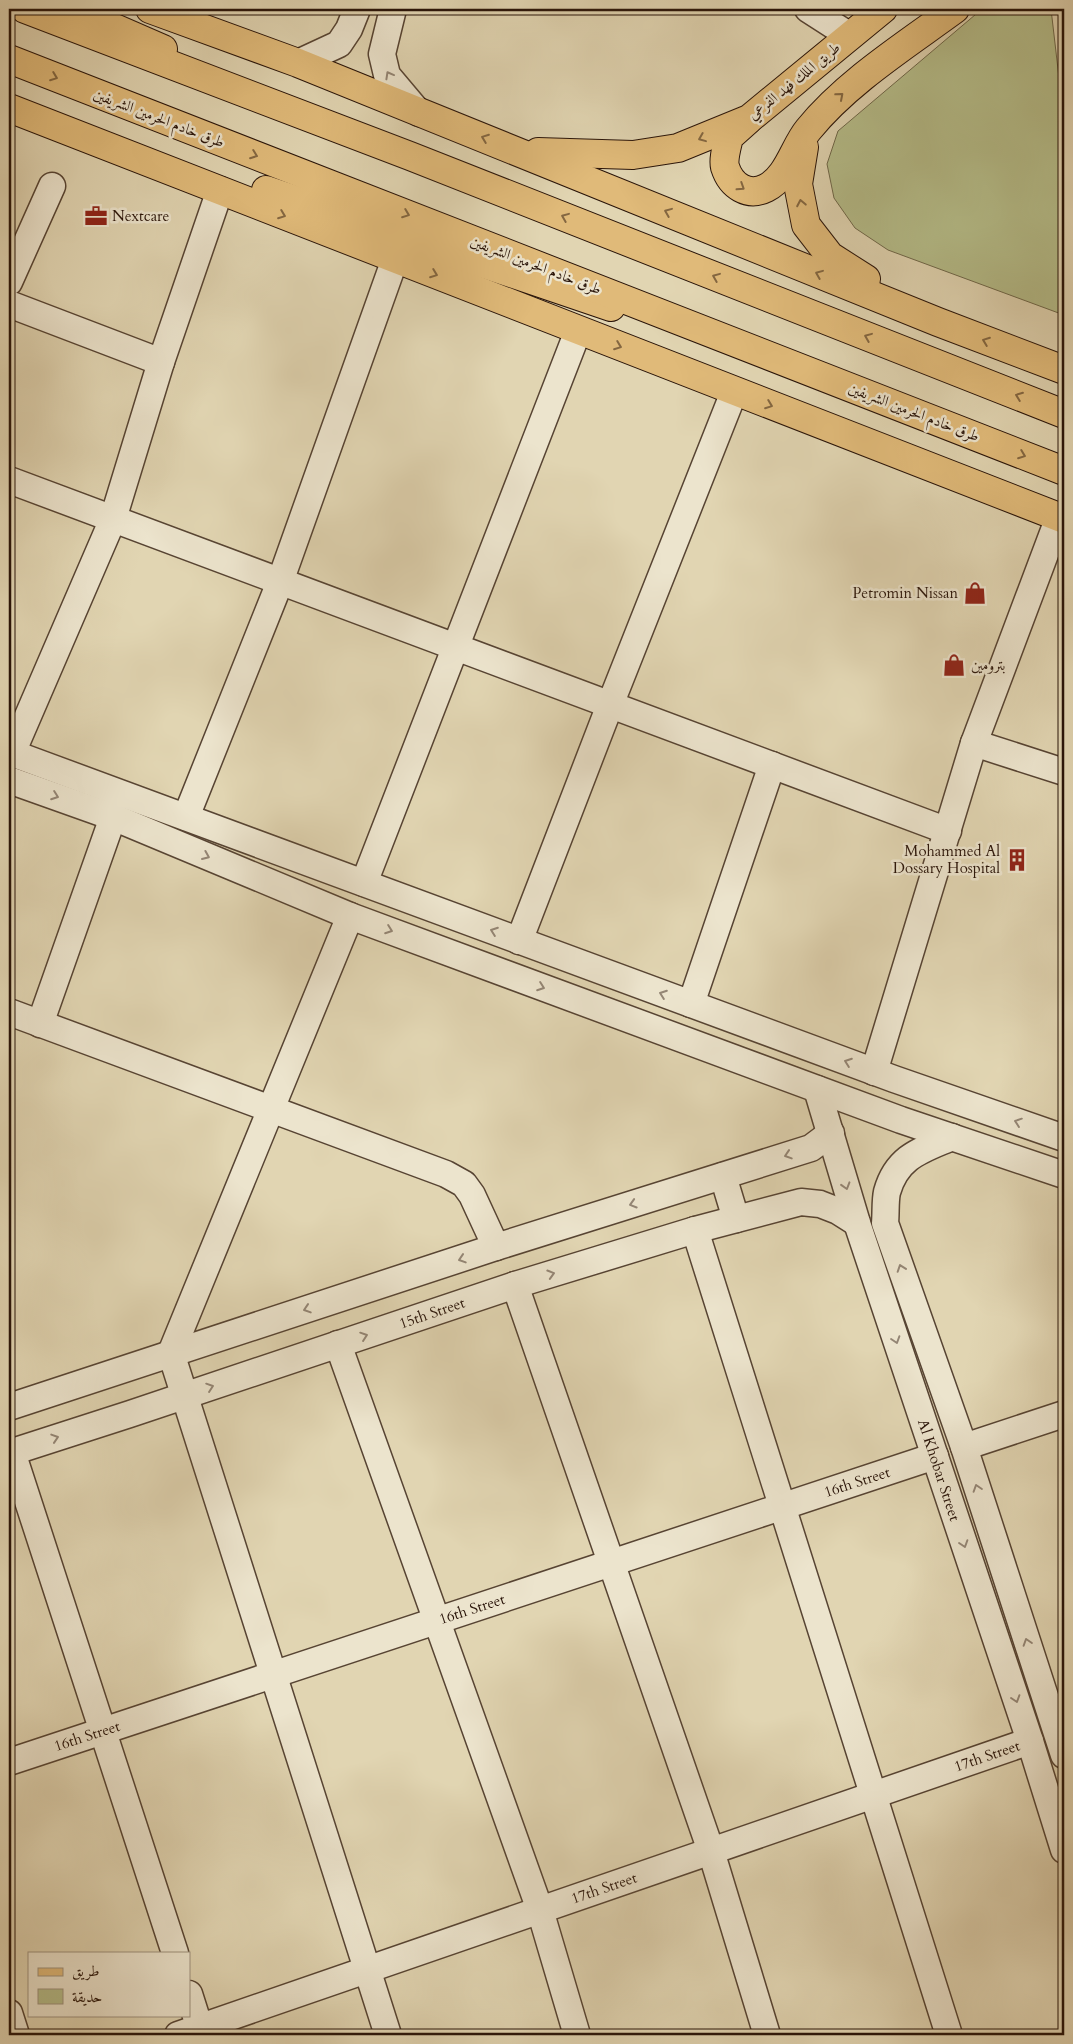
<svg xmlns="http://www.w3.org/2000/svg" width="1073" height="2044" font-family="Cardo,Amiri,serif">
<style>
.green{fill:#b5bd8a;stroke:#6f684a}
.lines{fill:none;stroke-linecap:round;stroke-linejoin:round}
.minor-casing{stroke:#574433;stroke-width:29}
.major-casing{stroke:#291409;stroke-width:30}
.highway-casing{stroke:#291409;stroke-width:30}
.minor{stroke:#ece4cd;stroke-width:26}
.major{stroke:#e0ba79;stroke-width:28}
.highway{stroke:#e0ba79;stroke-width:28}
.oneway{stroke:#948675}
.oneway2{stroke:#846741}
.labels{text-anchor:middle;stroke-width:5;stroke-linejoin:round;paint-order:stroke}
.street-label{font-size:15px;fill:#291409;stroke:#ece4cd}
.poi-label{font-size:15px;fill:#291409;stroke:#ece4cd;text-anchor:start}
</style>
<rect width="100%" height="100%" fill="#e1d5b2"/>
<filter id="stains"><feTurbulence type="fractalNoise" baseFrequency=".004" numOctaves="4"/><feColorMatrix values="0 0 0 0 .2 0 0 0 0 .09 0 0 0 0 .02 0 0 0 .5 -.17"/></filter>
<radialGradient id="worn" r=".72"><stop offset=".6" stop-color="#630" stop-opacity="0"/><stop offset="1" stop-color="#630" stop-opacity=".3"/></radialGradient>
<path class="green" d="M982 9H1051L1064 121V315L888 250 855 228 834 198 827 164 838 131Z"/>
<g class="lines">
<defs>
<g id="minor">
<path d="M393 9 382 54 387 75 419 113"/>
<path d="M808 9 850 36"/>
<path d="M298 63 339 44 349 29 357 9"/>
<path d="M9 282 52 186"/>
<path d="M9 304 161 362"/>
<path d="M9 480 948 831"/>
<path d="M974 743 1064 772"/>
<path d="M9 752 894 1079 1064 1138"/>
<path d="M12 753 113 519 161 362 220 190"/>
<path d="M9 780 113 817 350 916 901 1120 1064 1175"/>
<path d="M186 817 280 582 395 259"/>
<path d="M364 883 578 331"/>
<path d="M350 916 171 1353 388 2035"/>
<path d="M519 941 610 705 734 392"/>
<path d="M691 1004 772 765"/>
<path d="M9 1012 446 1174 464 1184 472 1195 496 1247"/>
<path d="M40 1024 113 817"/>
<path d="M874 1072 974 743 1059 517"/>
<path d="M817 1089 857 1223 1030 1741 1064 1850"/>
<path d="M952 1137C922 1150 897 1156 887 1192 885 1201 886 1213 885 1223L964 1447 1064 1755"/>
<path d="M723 1176 736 1219"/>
<path d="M695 1230 949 2035"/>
<path d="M515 1285 711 1851 767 2035"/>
<path d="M338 1344 540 1910 577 2035"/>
<path d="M9 1407 496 1247 811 1148 831 1133"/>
<path d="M964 1447 1064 1414"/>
<path d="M12 1452 175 1953"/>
<path d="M9 1453 130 1414 515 1285 695 1230 801 1202 820 1204 838 1211 857 1223"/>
<path d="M9 1762 935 1456"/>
<path d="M189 1994 202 2035"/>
<path d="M9 2013 16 2035"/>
<path d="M178 2035 1030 1741"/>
</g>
<g id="major">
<path d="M71 9 163 49"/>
<path d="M150 9 298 63 938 322 1064 370"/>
<path d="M9 108 1064 519"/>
<path d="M748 120 729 137C727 146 723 159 725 167 731 186 748 197 766 188 788 177 794 147 808 130 847 82 906 45 955 9"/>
<path d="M804 147 798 184 806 225 830 256 866 279"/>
<path d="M538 152 633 155 678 148 749 119 883 9"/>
<path d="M266 190 611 307"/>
</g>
<g id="highway">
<path d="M25 9 410 156 1064 414"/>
<path d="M9 59 1064 471"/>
</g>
</defs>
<use href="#minor" class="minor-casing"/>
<use href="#major" class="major-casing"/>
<use href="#highway" class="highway-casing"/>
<use href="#minor" class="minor"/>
<use href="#major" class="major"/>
<use href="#highway" class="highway"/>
</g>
<defs><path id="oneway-chevron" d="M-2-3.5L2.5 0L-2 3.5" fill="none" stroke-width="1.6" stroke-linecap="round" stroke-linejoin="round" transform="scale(1.25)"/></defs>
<g class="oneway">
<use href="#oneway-chevron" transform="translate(389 75) rotate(-119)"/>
<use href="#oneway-chevron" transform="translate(55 796) rotate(20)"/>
<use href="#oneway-chevron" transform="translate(206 856) rotate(23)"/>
<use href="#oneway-chevron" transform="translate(389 930) rotate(20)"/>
<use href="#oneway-chevron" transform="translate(494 931) rotate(-160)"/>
<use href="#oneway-chevron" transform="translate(541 987) rotate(20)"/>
<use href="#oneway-chevron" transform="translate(663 994) rotate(-160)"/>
<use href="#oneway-chevron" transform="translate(848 1062) rotate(-160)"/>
<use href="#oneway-chevron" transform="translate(1018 1122) rotate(-161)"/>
<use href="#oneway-chevron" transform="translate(788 1155) rotate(162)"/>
<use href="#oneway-chevron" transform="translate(846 1186) rotate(73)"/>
<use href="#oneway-chevron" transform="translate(633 1204) rotate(163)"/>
<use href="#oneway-chevron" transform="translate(462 1259) rotate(162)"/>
<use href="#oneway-chevron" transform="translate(901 1268) rotate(-109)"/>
<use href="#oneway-chevron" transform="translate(551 1274) rotate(-17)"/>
<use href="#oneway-chevron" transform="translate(307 1309) rotate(162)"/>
<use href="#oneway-chevron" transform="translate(364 1336) rotate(-19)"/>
<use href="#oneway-chevron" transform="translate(896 1340) rotate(72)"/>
<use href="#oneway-chevron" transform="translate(210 1387) rotate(-19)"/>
<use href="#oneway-chevron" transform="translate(55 1438) rotate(-18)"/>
<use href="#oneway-chevron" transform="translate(977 1488) rotate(-108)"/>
<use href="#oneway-chevron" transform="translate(964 1544) rotate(72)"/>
<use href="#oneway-chevron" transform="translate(1027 1642) rotate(-108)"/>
<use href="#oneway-chevron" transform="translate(1016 1699) rotate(72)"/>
</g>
<g class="oneway2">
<use href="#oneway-chevron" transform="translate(54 77) rotate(21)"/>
<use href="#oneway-chevron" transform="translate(840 96) rotate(-41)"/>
<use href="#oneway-chevron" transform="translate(485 138) rotate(-159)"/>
<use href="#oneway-chevron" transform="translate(702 138) rotate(158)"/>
<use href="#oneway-chevron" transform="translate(254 155) rotate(21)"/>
<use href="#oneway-chevron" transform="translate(741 187) rotate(33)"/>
<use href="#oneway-chevron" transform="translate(801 203) rotate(-101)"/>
<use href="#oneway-chevron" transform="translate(668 212) rotate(-158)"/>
<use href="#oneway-chevron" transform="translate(406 214) rotate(21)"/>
<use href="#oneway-chevron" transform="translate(282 215) rotate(21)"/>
<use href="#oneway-chevron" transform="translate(565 217) rotate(-158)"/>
<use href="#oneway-chevron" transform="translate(434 274) rotate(21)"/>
<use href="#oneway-chevron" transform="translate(819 274) rotate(-158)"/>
<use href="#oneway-chevron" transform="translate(716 277) rotate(-158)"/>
<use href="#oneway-chevron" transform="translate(868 337) rotate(-158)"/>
<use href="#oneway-chevron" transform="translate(986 341) rotate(-159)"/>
<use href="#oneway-chevron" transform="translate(618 346) rotate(21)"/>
<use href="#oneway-chevron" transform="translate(1019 396) rotate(-159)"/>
<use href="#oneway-chevron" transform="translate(769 405) rotate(21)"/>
<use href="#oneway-chevron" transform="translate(1022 455) rotate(21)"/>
</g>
<defs>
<symbol id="office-bare" viewBox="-9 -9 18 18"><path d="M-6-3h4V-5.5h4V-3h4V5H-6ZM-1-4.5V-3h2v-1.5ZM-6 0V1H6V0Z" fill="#8f2418" stroke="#ece4cd" stroke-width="2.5" paint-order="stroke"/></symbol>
<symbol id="shop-bare" viewBox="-9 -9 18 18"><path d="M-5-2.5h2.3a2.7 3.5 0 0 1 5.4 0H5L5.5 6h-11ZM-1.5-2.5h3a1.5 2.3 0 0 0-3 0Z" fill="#8f2418" stroke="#ece4cd" stroke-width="2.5" paint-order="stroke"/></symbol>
<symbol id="building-bare" viewBox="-9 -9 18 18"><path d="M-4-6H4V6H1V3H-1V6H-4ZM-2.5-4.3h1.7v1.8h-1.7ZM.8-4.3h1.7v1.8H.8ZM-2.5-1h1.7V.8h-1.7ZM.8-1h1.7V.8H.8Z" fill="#8f2418" stroke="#ece4cd" stroke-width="2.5" paint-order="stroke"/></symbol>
</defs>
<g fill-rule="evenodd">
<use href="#office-bare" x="80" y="200" width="32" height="32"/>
<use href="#shop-bare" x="959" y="577" width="32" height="32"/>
<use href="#shop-bare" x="938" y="649" width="32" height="32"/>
<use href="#building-bare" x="1001" y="844" width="32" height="32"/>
</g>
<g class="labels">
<g class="street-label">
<text transform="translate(794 81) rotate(-39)" y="5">طريق الملك فهد الفرعي</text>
<text transform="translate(159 118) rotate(21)" y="5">طرق خادم الحرمين الشريفين</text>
<text transform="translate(536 265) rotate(21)" y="5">طرق خادم الحرمين الشريفين</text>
<text transform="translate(914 412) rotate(21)" y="5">طرق خادم الحرمين الشريفين</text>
<text transform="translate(432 1313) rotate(-19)" y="5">15th Street</text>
<text transform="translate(939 1470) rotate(72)" y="5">Al Khobar Street</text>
<text transform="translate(857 1482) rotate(-18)" y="5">16th Street</text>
<text transform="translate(472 1609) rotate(-18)" y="5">16th Street</text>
<text transform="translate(87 1736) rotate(-18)" y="5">16th Street</text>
<text transform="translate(987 1756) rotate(-19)" y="5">17th Street</text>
<text transform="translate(604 1888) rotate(-19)" y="5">17th Street</text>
</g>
<g class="poi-label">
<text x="112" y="221">Nextcare</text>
<text x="958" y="598" text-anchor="end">Petromin Nissan</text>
<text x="971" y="670">بترومين</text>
<text x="1000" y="856" text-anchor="end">Mohammed Al<tspan x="1000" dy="17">Dossary Hospital</tspan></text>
</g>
</g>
<rect width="1073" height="2044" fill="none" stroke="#e1d5b2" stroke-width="30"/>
<rect x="10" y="10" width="1053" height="2024" fill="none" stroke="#291409" stroke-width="2.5"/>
<rect x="15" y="15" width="1043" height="2014" fill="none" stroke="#291409"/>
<rect x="28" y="1952" width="162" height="65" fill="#ece4cd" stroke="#9e917f"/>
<rect x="38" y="1968" width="25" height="8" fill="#e0ba79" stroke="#9e917f"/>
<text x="72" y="1976" font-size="15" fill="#291409">طريق</text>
<rect x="38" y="1989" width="25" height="15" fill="#b5bd8a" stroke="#9e917f"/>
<text x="72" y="2002" font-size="15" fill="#291409">حديقة</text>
<rect width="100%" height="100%" filter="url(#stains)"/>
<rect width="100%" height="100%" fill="url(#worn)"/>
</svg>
